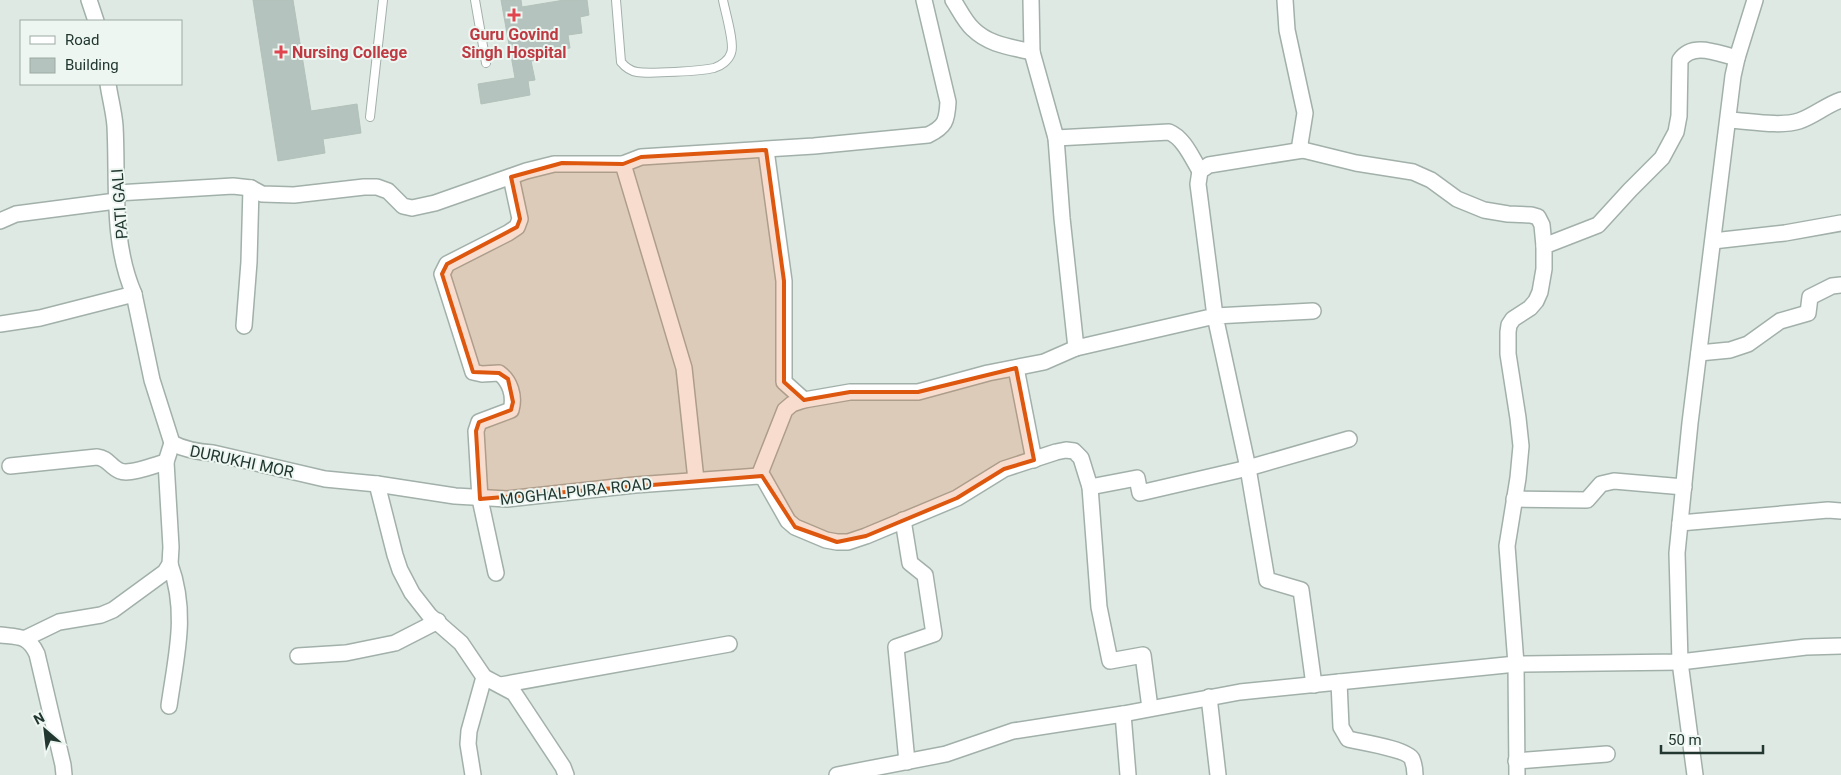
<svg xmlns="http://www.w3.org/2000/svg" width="1841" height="775" font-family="Roboto,sans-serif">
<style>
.building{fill:#b4c3bd;stroke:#b2c1ba}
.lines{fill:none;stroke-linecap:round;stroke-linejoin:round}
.service-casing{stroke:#a2b0aa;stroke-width:10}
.minor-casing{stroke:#a2b0aa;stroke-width:18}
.tertiary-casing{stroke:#a2b0aa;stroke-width:18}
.service{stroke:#fff;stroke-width:8}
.minor{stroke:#fff;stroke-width:15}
.tertiary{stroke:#fff;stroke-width:15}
.marked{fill:#de570e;fill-opacity:0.2;stroke:#de570e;stroke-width:4;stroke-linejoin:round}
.health-dot{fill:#e0444e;stroke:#eef6f2;stroke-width:2}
.labels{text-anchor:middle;stroke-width:4;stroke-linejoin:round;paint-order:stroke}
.health-label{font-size:16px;font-weight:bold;fill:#be3a42;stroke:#eef6f2}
.street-label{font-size:16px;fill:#213730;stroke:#eef6f2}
</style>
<rect width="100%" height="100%" fill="#dee9e4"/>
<g class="building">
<path d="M253 0H293L311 111 357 104 361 133 323 139 325 153 278 161Z"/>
<path d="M501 0H521L522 7 564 0H587L589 15 580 17 582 33 568 35 570 48 546 52 547 58 531 61 535 80 528 81 530 95 481 104 478 84 515 78Z"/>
</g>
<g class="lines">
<defs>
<g id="service">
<path d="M475 0 486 63"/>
<path d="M616 0 621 62C626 68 630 71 637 72 649 74 701 71 714 68 721 66 729 60 731 53 735 44 725 11 723 0"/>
<path d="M370 117 383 0"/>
</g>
<g id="minor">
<path d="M953 0C959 9 965 22 973 29 989 45 1011 47 1032 52L1031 0"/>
<path d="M1285 0 1287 30 1305 113 1300 144 1303 150 1356 163 1413 172 1431 180 1457 199 1484 210 1508 214 1531 215 1538 217 1542 225 1544 246"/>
<path d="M1032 52 1056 138 1062 218 1076 348 1215 316 1198 184 1200 171 1209 165 1303 150"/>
<path d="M1729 120C1749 121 1780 127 1799 121 1814 116 1826 105 1841 100"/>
<path d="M1056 138 1169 132C1184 138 1192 158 1200 171"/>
<path d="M766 150 784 281V382L804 400"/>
<path d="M623 164 684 368 696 480"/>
<path d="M117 193 233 186 251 188 262 194 294 195 364 187H377L388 191 403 206 412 208 435 203 526 171 554 164H623L641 157 814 146 928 135C945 127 947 121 948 102L924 0"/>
<path d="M0 221 16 214 116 201"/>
<path d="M1713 241 1785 233 1841 223"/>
<path d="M1313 311 1215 316 1248 468 1267 580 1301 590 1314 685"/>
<path d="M0 324 40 318 134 294"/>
<path d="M244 326 249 262 251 188"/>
<path d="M1699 353 1730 350 1748 344 1780 321 1808 313 1810 297 1832 286 1841 285"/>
<path d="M1016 368 1034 460"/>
<path d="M10 466 97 457C108 458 110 467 120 471 130 475 155 465 166 462"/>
<path d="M759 476 785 410 792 404 804 400 850 392H918L988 373 1044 362 1076 348"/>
<path d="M377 484 455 496 507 499 635 485 759 476 763 477 788 521 795 527 826 540 837 542H848L866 536 957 498 1004 469 1056 452 1066 450 1074 451 1081 458 1090 487 1099 607 1110 661 1143 655 1150 708"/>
<path d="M1090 487 1137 478 1140 493 1248 468 1349 439"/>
<path d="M1514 499 1587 500 1601 484 1614 481 1684 487"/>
<path d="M903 520 910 563 925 575 934 634 896 647 907 762"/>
<path d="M1680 523 1828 510 1841 511"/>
<path d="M496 573 480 499 476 431 479 422 511 410C515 396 510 381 499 373L482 374 473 372 442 274 447 264 508 233 517 227 520 219 511 177"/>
<path d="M0 635C19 637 28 635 37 654L63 765 64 775"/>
<path d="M26 638 59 622 101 615 113 610 165 572 170 564 171 547 166 462 172 443"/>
<path d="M298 656 346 653 395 643 438 621"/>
<path d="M1339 682 1341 727 1348 739C1360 742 1407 749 1412 759 1414 764 1415 770 1415 775"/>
<path d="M501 685 729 644"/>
<path d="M1209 697 1218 775"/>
<path d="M169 706C176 656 188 613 170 564"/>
<path d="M1123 714 1128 775"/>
<path d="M1516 761 1607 754"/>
<path d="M473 775 468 744 469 731 484 677"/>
<path d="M837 775 946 754 1013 731 1123 714 1240 692 1516 664 1680 662 1806 647 1841 646"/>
<path d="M1517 775 1516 664 1507 546 1518 478 1521 446 1518 418 1508 354V332L1509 325 1513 319 1530 308 1536 301 1540 292 1544 269V246L1598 225 1630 190 1662 158 1676 132 1679 116 1680 60C1693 41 1719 54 1737 58"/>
<path d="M1695 775 1680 662 1677 553 1690 423 1733 76 1737 58 1755 0"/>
</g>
<g id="tertiary">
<path d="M89 0 96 21"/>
<path d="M108 84C110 98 114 112 115 126 118 182 111 241 134 294L152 380 172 443C185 450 198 452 213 453L325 479 377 484 395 555 400 570 412 593 430 616 461 643 484 677 514 693 563 767 566 775"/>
</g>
</defs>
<use href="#service" class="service-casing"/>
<use href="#minor" class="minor-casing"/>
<use href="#tertiary" class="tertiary-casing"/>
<use href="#service" class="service"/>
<use href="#minor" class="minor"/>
<use href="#tertiary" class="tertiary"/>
</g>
<path class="marked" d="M766 150 784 281V382L804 400 850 392H918L1016 368 1034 460 1004 469 957 498 866 536 837 542 795 527 762 476 480 499 476 431 479 422 511 410 513 402 508 379 499 373 473 372 442 274 447 264 517 227 520 219 511 177 562 163 623 164 641 157Z"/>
<g class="health-dot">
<path d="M511.5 7.5h5v5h5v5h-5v5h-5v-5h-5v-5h5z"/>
<path d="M278.5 44.5h5v5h5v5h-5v5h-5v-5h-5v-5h5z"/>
</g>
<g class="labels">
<g class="health-label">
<text x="514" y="40">Guru Govind<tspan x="514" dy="18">Singh Hospital</tspan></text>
<text x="292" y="58" text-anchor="start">Nursing College</text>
</g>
<g class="street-label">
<text transform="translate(119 204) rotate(-94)" y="6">PATI GALI</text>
<text transform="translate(242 461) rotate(12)" y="6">DURUKHI MOR</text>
<text transform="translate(576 491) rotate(-6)" y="6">MOGHALPURA ROAD</text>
</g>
</g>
<rect x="20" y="20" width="162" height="65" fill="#eef6f2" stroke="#9caaa4"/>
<rect x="30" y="36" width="25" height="8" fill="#ffffff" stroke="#9caaa4"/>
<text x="65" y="45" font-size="15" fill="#213730">Road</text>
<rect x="30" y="58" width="25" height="15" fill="#b4c3bd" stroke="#9caaa4"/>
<text x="65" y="70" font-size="15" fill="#213730">Building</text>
<g transform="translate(45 730) rotate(332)" stroke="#eef6f2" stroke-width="4" paint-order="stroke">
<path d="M0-4L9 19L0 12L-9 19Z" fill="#213730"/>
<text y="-8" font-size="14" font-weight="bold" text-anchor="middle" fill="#213730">N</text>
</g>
<path d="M1661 745v8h102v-8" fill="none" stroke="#213730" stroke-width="2.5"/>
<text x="1668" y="745" font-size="15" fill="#213730" stroke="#eef6f2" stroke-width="4" paint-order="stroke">50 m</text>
</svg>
